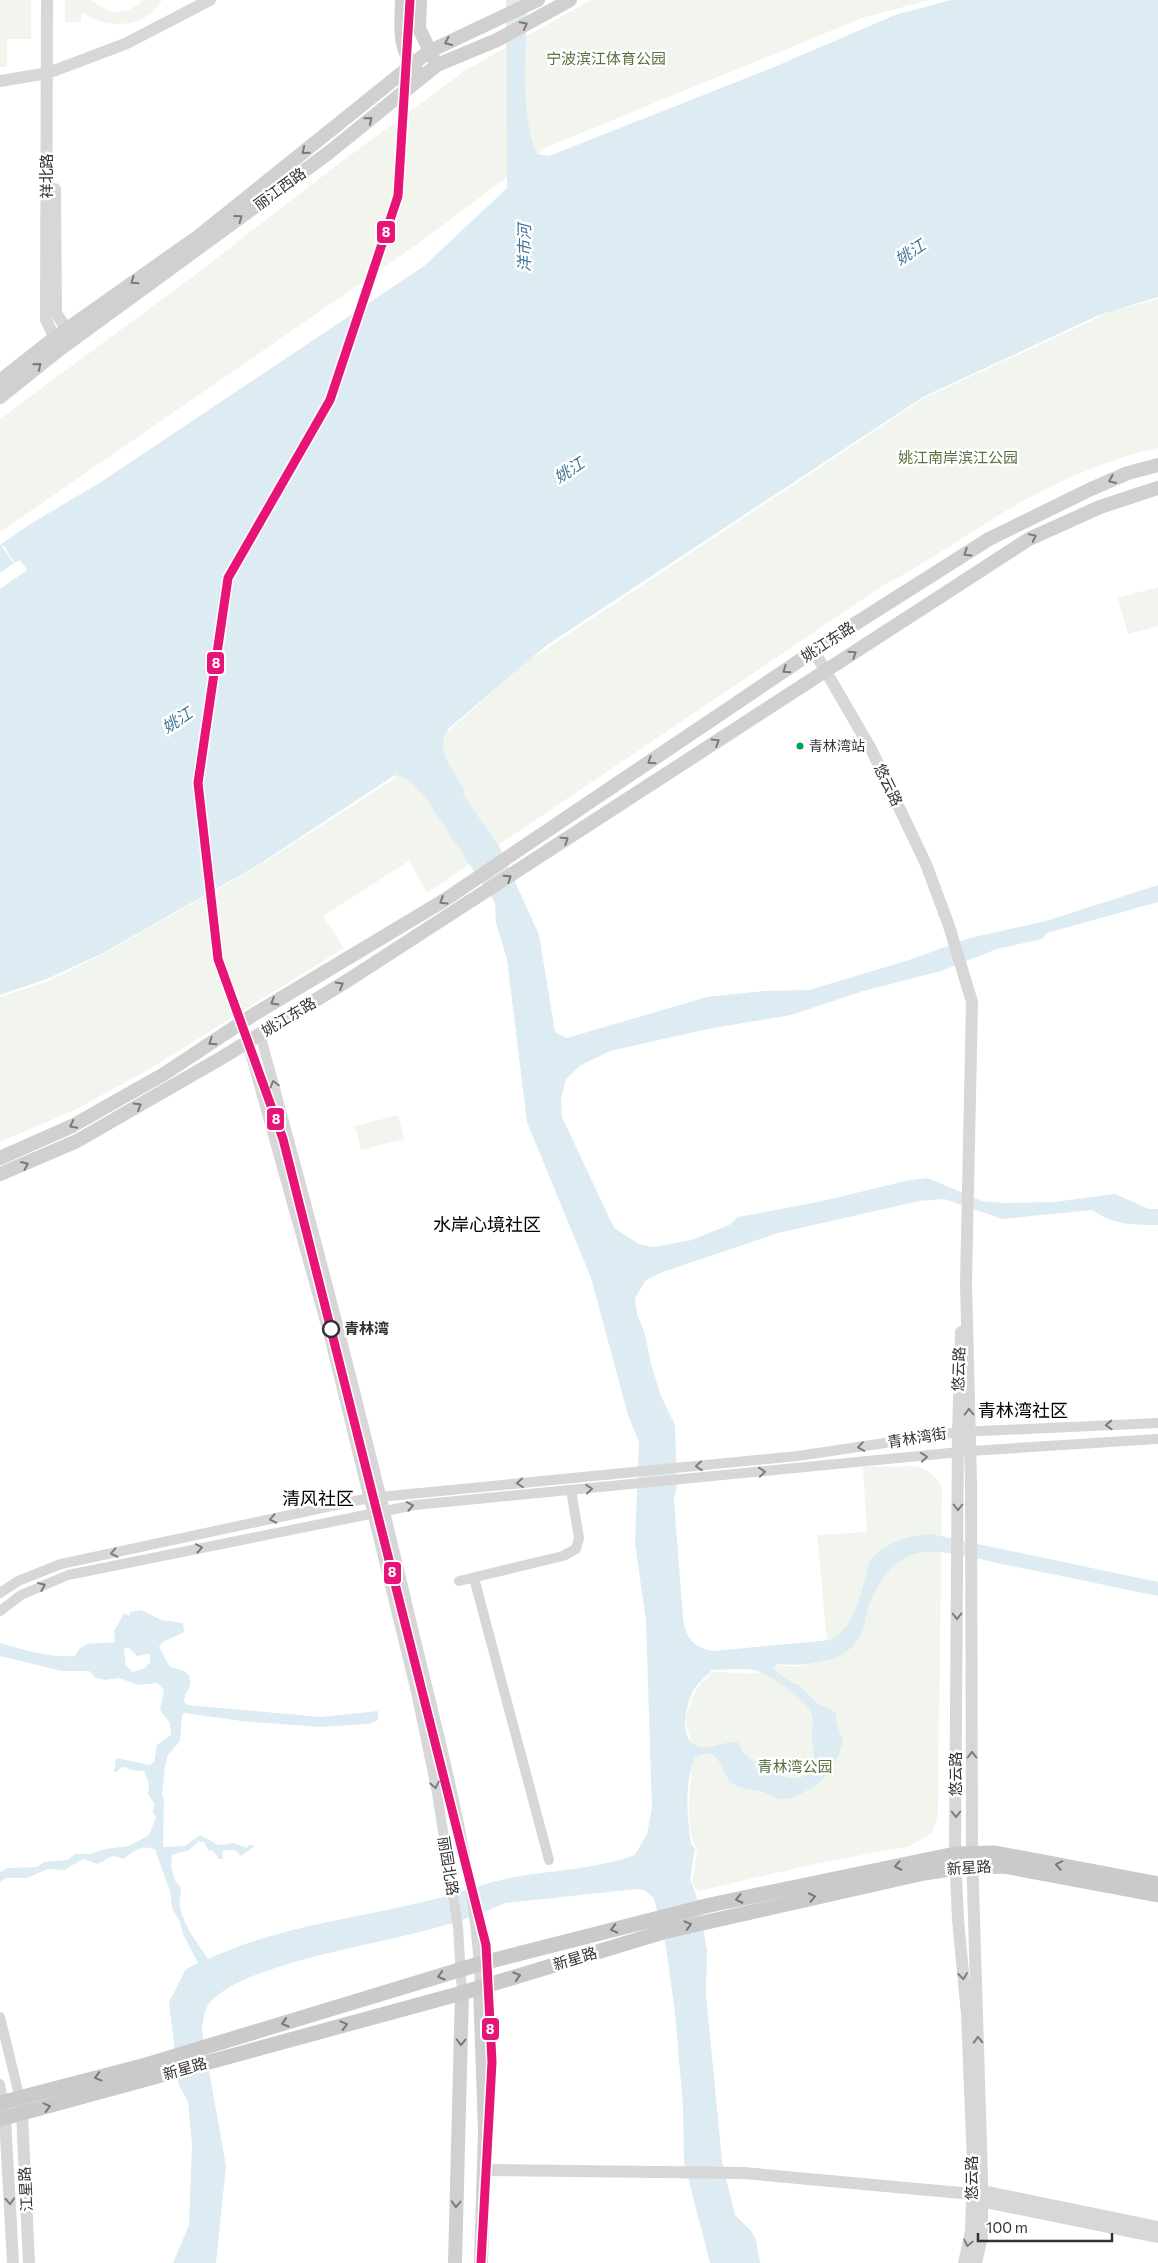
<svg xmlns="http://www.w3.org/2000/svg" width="1158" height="2263" font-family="Commissioner,'Noto Sans SC',sans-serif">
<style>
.park{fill:#f1f5ed}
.water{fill:#ddebf3;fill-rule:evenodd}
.pier{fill:#fff}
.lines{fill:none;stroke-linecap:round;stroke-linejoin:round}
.minor{stroke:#d7d7d7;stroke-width:10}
.tertiary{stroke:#d7d7d7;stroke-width:12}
.secondary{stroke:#d0d0d0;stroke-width:14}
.primary{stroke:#cacaca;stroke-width:15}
.metro-1-casing{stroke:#fff;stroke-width:12}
.metro-1{stroke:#e61477;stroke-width:9}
.oneway{stroke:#7a7a7a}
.oneway2{stroke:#7d7d7d}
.oneway3{stroke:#777}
.bus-dot{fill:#00a651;stroke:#fff;stroke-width:2}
.stop-dot{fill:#fff;stroke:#333;stroke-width:2.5}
.labels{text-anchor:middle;stroke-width:5;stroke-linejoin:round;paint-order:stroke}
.bus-label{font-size:14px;fill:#333;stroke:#fff;text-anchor:start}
.park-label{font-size:15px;fill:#56703f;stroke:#fff}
.street-label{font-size:15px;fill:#333;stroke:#fff}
.stop-label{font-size:15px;font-weight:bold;fill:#333;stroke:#fff;text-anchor:start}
.water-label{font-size:16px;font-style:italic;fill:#3f7597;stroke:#fff}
.quarter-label{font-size:18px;fill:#000;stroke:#fff}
.line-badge{stroke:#fff;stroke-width:2}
.badge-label{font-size:14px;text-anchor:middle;font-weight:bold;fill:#fff}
</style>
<rect width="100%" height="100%" fill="#fff"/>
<g class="park">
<path d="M0 0H31V39H7V67H0Z"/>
<path d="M65 0H91L102 8 113 12 129 10 144 0H162C144 29 108 30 82 12L81 22H65Z"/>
<path d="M591 0H929L862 18 549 146 419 243 0 532V419L192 277 337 165 466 70Z"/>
<path d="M1158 299V448C1107 459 1054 483 1009 509 967 534 928 562 884 585L427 893 409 861 323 916 344 948 146 1071 75 1110 0 1142V997L49 981 103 954 258 866 391 781 528 661 924 398 1110 312Z"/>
<path d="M1158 587V626L1128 634 1118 598Z"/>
<path d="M398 1115 404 1139 361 1150 355 1126Z"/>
<path d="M915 1466C929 1470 935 1475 942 1487L938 1814 932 1833 910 1846 814 1864 699 1891 692 1885 697 1849C681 1820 694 1779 692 1747 691 1739 685 1723 686 1718 688 1708 693 1694 699 1686 702 1681 708 1678 712 1672 732 1671 762 1679 779 1665L795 1667 829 1661 817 1535 867 1532 863 1467Z"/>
</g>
<path class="water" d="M506 0H527C527 43 519 116 537 154L549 156 774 67 895 15 951 0H1158V297L1097 316 923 397 547 645 448 729C434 751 452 769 464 788L463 795 499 846 539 935 555 1032 567 1038 707 997 764 991 809 990 909 960 970 938 1046 921 1158 885V902L1047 933 1042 939 997 949 941 971 863 991 791 1015 708 1029 610 1051 581 1065 566 1079 561 1098 562 1117 614 1228 639 1244 653 1247 692 1240 729 1225 738 1217 818 1202 910 1180 928 1178 982 1201 1002 1203 1054 1202 1115 1194 1149 1209H1158V1225C1135 1225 1112 1225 1093 1210L1002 1219 944 1199 919 1201 778 1233 663 1272 646 1280 635 1298 637 1314 645 1334 651 1364 661 1396 675 1425 677 1484 674 1500 683 1619C686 1638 693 1647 713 1651L830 1640C855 1630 863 1587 869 1563 882 1543 908 1536 931 1534L1158 1582V1596C1106 1585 1053 1574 1001 1564 979 1559 939 1548 918 1553 891 1560 875 1586 867 1611 865 1618 865 1626 862 1633 848 1663 808 1667 778 1664L773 1669 792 1683 798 1684 817 1703 836 1713V1721L843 1741C840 1750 837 1761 832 1769 824 1782 795 1801 780 1799 773 1798 769 1794 763 1792 752 1788 739 1790 730 1781 719 1769 721 1745 695 1757 684 1784 687 1815 691 1844L695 1849 690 1879 699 1904 707 1951 706 1994 722 2161 735 2215 751 2231 756 2240 760 2263H710L684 2162 683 2106 675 2013 666 1947 654 1898 644 1890 636 1889 505 1903C436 1935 360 1942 288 1964 262 1972 234 1981 213 1999 204 2007 203 2020 202 2031L226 2166 216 2263H173L189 2225 192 2145 188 2101 179 2086 169 2002 186 1969 198 1963 183 1934 180 1922 172 1908 170 1891 155 1850C143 1843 133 1852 123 1859 111 1852 108 1860 97 1864L83 1859 64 1870 48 1869 27 1878H6L0 1882V1872L7 1868 37 1867 44 1862 68 1860 75 1854H90L105 1849 129 1846 149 1835 156 1817 153 1813 154 1803 148 1794 149 1784 144 1771 130 1770 126 1767 121 1768 116 1772 113 1771 115 1768 116 1758 150 1765 154 1762 157 1745 171 1735 170 1723 160 1710 164 1690 157 1683 138 1685 119 1678 105 1680 96 1678 89 1671H62L0 1656V1643C24 1650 50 1658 75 1656L80 1648 87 1644 115 1642 114 1631 124 1613 129 1616 130 1612 141 1610 161 1620 183 1623 184 1632 163 1642 159 1647 170 1667C180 1670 192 1670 190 1684 189 1689 188 1691 185 1695L184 1702 188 1705 321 1717 378 1711V1720L368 1724 320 1727 242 1721 184 1713 182 1716 180 1741 168 1755 165 1766 162 1794 164 1800 163 1847 185 1846 200 1835 218 1845 234 1843 247 1848 249 1845 255 1846 241 1856 235 1850H225L222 1852 223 1859H219L213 1851 208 1850 204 1842 199 1841 189 1850 172 1855C170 1864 172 1881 181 1887 181 1893 179 1900 180 1907 184 1927 197 1942 208 1959 281 1925 362 1918 439 1898 465 1891 489 1882 515 1877 555 1870 596 1869 635 1855L647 1834 652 1808 646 1621 635 1543 639 1442 628 1415 591 1278 527 1122 507 959 496 923 495 903 423 794 410 781 395 775 258 865 103 953 49 978 0 995V545L32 523 101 482 424 266 507 188ZM128 1647 137 1656 150 1654V1662L145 1668 133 1672 126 1666 124 1649ZM712 1670C723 1670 748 1668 757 1671 771 1675 805 1699 811 1712 815 1720 812 1727 812 1734 812 1743 815 1752 813 1761 810 1786 783 1779 769 1769 755 1760 744 1760 739 1743 724 1739 711 1752 697 1746 676 1738 687 1696 698 1684 702 1679 708 1675 712 1670Z"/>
<path class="pier" d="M4 546 15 563 20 560 27 570 0 589V573L14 563 2 547Z"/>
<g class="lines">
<g class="minor">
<path d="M260 1034C314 1229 365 1424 411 1620 440 1741 475 1863 480 1987"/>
<path d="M247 1042 329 1336 416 1692 437 1793 458 1927 462 1993"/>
<path d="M474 1578 549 1860"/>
<path d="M459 1581 563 1556 576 1549 579 1538 571 1490"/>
<path d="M0 1593 18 1581 61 1564 369 1498 798 1456 958 1432 1158 1423"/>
<path d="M0 1611 21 1595 68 1575 415 1505 970 1451 1158 1439"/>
<path d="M0 2017 21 2103"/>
<path d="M0 2084 4 2107"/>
</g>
<g class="tertiary">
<path d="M47 0 46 320 59 347"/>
<path d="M0 81 48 73 125 44 210 0"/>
<path d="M55 189 56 313 72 337"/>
<path d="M814 651 871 749 926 864 949 926 972 1002 966 1284 971 1481 972 1854 982 2177V2237L976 2263"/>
<path d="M961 1332 958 1432 955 1854 958 1920 967 2014 973 2164 971 2231 964 2263"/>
<path d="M22 2114 29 2263"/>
<path d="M5 2118 13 2263"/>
<path d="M483 2170 744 2173 972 2194 982 2191 1158 2227"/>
<path d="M976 2197 981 2201 1158 2237"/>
</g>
<g class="secondary">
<path d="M402 0C401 26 398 52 418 72"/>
<path d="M420 0 419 28 433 58"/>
<path d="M0 381 53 339 199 236 428 52 538 0"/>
<path d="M0 397 60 349 327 154 437 65 497 40 570 0"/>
<path d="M0 1158 72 1126 164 1074 253 1015 443 901 839 634 989 539 1091 489 1128 473 1158 465"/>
<path d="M0 1174 77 1141 223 1057 350 979 1029 539 1100 507 1158 488"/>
<path d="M480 1987 485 2131 481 2263"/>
<path d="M455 2263 462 1993"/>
</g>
<g class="primary">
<path d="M0 2103 146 2065 479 1964 710 1905 955 1854 995 1853 1158 1884"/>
<path d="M0 2119 462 1993 663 1932 924 1873 957 1868 1004 1866 1158 1895"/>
</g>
<defs>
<path id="metro-1" d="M410 0 398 196 330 400 228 578 198 783 218 959 283 1139 486 1945 492 2062 481 2263"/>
</defs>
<use href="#metro-1" class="metro-1-casing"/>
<use href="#metro-1" class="metro-1"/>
</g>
<defs><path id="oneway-chevron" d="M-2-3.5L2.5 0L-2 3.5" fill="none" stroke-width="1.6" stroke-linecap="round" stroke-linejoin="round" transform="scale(1.25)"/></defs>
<g class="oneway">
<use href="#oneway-chevron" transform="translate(524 25) rotate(-28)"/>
<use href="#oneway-chevron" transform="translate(448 42) rotate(155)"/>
<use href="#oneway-chevron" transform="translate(369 120) rotate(-39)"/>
<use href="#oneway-chevron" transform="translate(305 151) rotate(141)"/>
<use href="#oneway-chevron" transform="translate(239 218) rotate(-36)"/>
<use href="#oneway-chevron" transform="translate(134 281) rotate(145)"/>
<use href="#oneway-chevron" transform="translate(38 366) rotate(-39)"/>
<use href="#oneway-chevron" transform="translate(1112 480) rotate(157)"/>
<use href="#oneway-chevron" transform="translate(1033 537) rotate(-26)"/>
<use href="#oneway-chevron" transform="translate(967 553) rotate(148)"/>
<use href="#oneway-chevron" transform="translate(853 654) rotate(-34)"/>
<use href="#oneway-chevron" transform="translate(786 670) rotate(146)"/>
<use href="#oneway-chevron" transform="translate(716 742) rotate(-32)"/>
<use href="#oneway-chevron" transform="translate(651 761) rotate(146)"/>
<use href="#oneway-chevron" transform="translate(565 840) rotate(-33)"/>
<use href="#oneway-chevron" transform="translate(508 878) rotate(-34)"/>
<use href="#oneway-chevron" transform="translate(443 901) rotate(148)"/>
<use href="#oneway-chevron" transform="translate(340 985) rotate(-31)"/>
<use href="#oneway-chevron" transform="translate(274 1002) rotate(149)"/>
<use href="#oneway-chevron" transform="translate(212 1042) rotate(146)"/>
<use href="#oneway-chevron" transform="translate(138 1106) rotate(-30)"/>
<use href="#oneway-chevron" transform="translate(73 1125) rotate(153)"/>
<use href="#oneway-chevron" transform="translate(25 1165) rotate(-23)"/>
<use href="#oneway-chevron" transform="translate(461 2042) rotate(91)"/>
<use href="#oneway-chevron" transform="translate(456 2204) rotate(91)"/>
</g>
<g class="oneway2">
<use href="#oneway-chevron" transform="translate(274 1084) rotate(-105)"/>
<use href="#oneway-chevron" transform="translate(969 1412) rotate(-91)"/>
<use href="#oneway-chevron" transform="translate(1109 1425) rotate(178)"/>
<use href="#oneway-chevron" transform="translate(861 1447) rotate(171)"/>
<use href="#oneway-chevron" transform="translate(924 1457) rotate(-5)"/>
<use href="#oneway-chevron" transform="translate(699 1466) rotate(174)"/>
<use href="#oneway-chevron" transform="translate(762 1472) rotate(-5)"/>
<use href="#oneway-chevron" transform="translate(520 1483) rotate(175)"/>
<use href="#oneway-chevron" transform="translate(589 1489) rotate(-5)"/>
<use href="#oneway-chevron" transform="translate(410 1506) rotate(-10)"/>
<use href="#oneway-chevron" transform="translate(958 1507) rotate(90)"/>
<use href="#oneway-chevron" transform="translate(273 1519) rotate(168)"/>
<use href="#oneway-chevron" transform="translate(199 1548) rotate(-11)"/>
<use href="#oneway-chevron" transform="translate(114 1553) rotate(168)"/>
<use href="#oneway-chevron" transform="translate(42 1586) rotate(-23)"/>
<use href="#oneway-chevron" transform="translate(957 1616) rotate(90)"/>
<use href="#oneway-chevron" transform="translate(972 1755) rotate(-90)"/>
<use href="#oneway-chevron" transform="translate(435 1785) rotate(78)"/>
<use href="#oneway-chevron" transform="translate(956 1814) rotate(90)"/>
<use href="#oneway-chevron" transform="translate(963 1976) rotate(84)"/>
<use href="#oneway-chevron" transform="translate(978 2040) rotate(-92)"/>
<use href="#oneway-chevron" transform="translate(10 2201) rotate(87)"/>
<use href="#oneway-chevron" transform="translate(968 2243) rotate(103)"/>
</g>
<g class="oneway3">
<use href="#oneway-chevron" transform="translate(1059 1865) rotate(-169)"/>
<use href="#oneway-chevron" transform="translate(898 1866) rotate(168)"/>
<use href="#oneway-chevron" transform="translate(812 1897) rotate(-12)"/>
<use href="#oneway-chevron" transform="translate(739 1899) rotate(168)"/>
<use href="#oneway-chevron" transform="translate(688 1925) rotate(-15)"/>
<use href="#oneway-chevron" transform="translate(614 1929) rotate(166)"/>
<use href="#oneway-chevron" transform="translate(441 1976) rotate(163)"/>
<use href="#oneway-chevron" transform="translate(517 1976) rotate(-17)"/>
<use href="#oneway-chevron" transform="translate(285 2023) rotate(163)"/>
<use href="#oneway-chevron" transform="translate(344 2025) rotate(-15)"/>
<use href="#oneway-chevron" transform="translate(98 2077) rotate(165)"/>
<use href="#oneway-chevron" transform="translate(47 2107) rotate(-15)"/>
</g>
<circle class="bus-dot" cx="800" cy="746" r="4.5"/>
<circle class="stop-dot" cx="331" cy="1329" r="8"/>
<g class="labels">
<g class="bus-label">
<text x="809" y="751">青林湾站</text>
</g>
<g class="park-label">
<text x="606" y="64">宁波滨江体育公园</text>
<text x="958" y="463">姚江南岸滨江公园</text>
<text x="795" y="1772">青林湾公园</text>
</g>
<g class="street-label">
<text transform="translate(47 176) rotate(-90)" y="5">祥北路</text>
<text transform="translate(280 189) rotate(-36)" y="5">丽江西路</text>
<text transform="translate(828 642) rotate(-33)" y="5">姚江东路</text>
<text transform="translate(888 785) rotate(64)" y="5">悠云路</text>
<text transform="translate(289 1017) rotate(-31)" y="5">姚江东路</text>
<text transform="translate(959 1369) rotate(-88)" y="5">悠云路</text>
<text transform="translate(917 1438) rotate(-9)" y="5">青林湾街</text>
<text transform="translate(956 1774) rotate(-90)" y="5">悠云路</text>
<text transform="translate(448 1866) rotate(81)" y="5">丽园北路</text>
<text transform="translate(969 1868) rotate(-4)" y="5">新星路</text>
<text transform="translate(575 1959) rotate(-17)" y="5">新星路</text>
<text transform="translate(185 2069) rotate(-16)" y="5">新星路</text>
<text transform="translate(972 2178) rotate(-90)" y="5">悠云路</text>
<text transform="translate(26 2189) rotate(-93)" y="5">江星路</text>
</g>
<g class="stop-label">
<text x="344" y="1334">青林湾</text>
</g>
<g class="water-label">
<text transform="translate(524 248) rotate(-90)" y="6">洋市河</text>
<text transform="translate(910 252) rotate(-33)" y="6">姚江</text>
<text transform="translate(569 470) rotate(-33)" y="6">姚江</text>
<text transform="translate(177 720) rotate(-33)" y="6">姚江</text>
</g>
<g class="quarter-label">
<text x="487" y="1231">水岸心境社区</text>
<text x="1023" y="1417">青林湾社区</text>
<text x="318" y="1505">清风社区</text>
</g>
</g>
<g class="line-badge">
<rect x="376" y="220" width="20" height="24" rx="5" fill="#e61477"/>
<rect x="206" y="651" width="19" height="24" rx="5" fill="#e61477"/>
<rect x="266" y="1107" width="19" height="24" rx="5" fill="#e61477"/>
<rect x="383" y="1561" width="19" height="24" rx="5" fill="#e61477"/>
<rect x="481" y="2017" width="19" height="24" rx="5" fill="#e61477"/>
</g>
<g class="badge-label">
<text x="386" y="237">8</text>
<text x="216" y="668">8</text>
<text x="276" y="1124">8</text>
<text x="392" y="1577">8</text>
<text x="490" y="2034">8</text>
</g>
<path d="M978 2233v8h134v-8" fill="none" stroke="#333333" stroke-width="2.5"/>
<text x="986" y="2233" font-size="15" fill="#333333" stroke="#ffffff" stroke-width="4" paint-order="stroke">100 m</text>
</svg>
